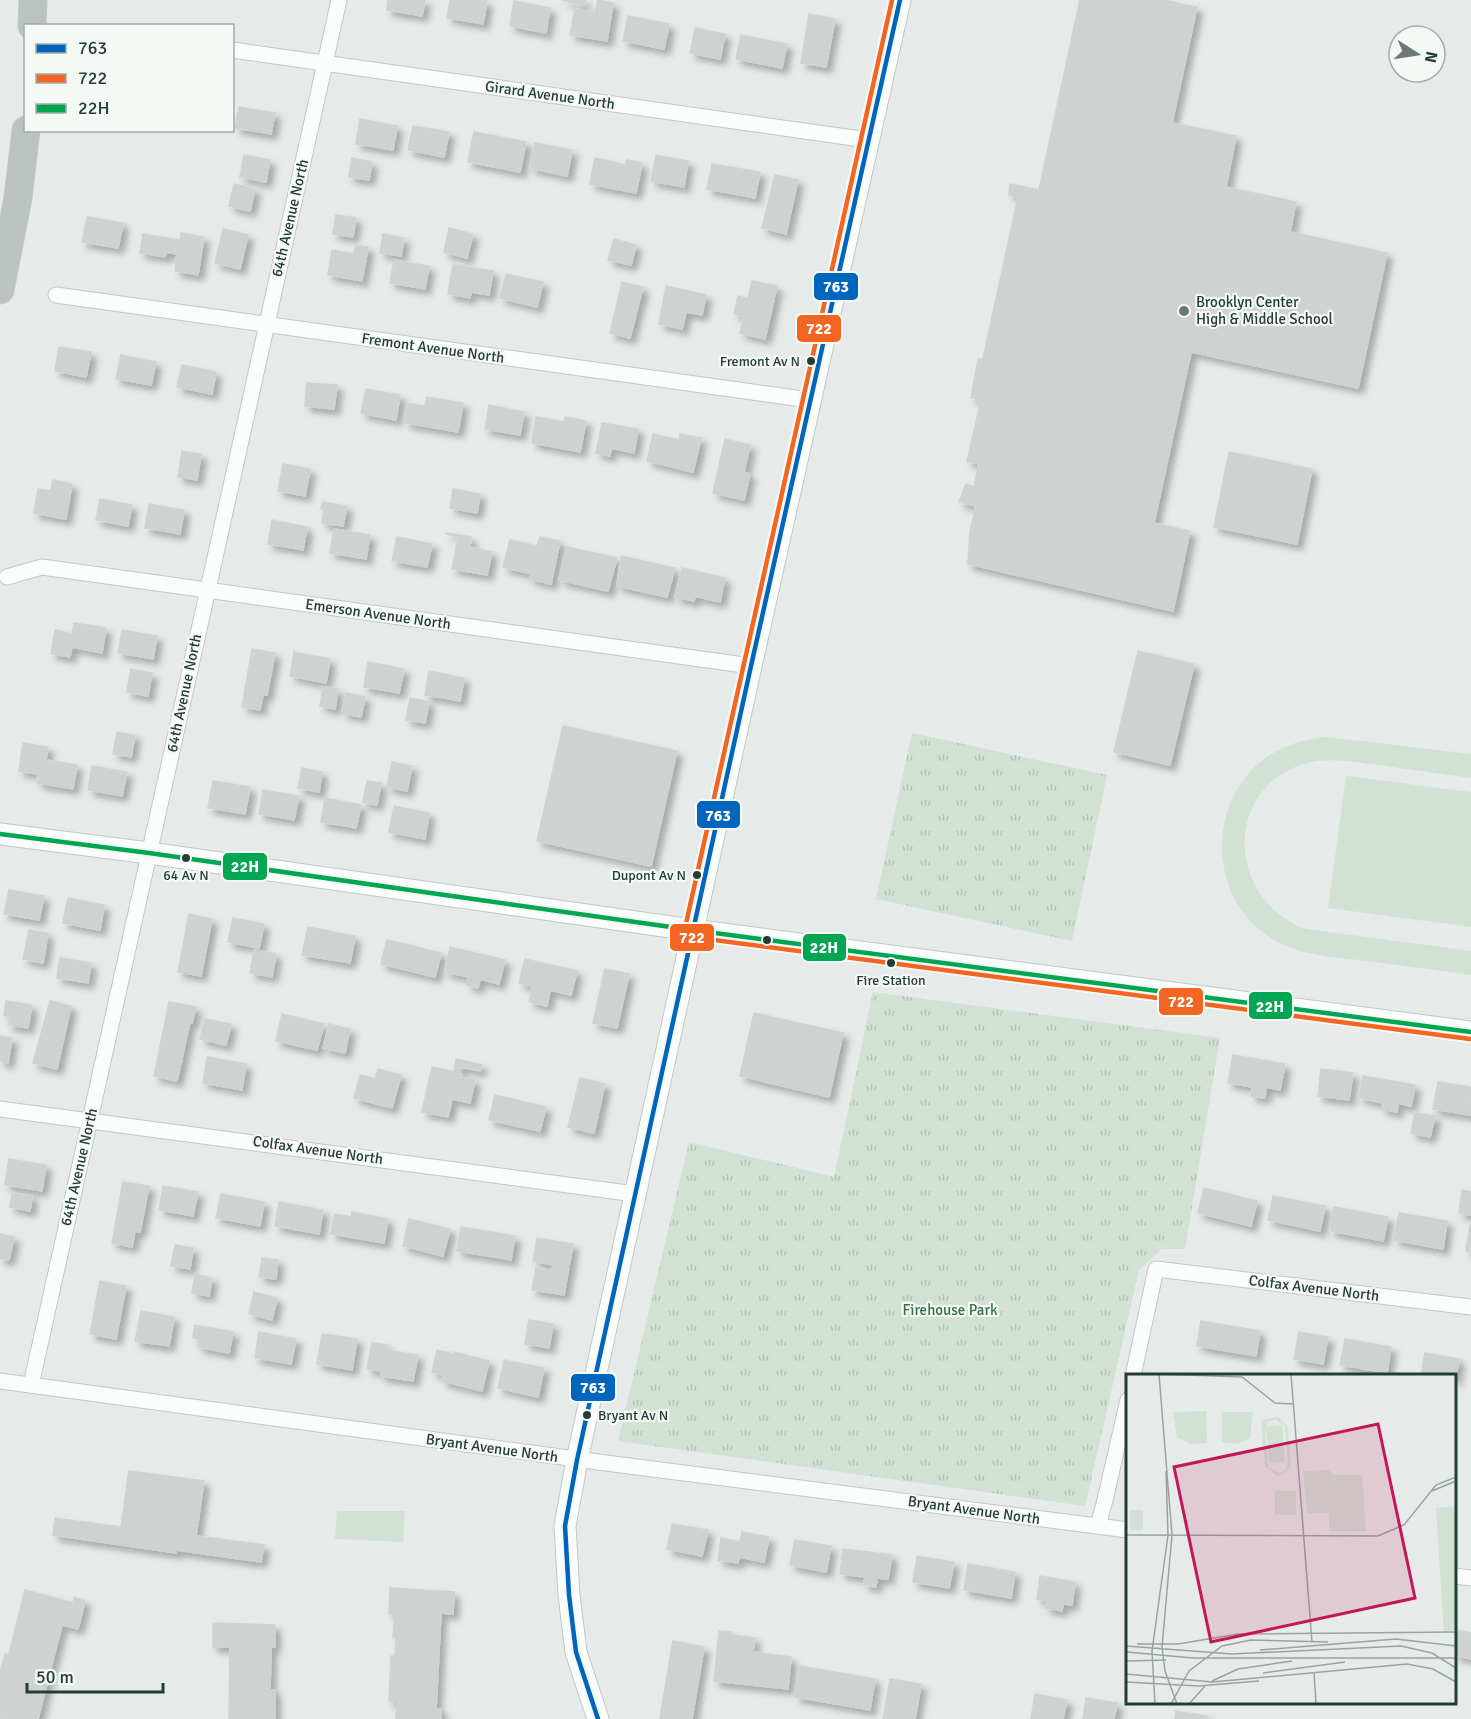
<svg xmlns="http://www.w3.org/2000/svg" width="1471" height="1719" font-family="Signika,sans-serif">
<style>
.green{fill:#d1e2d5}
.park{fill:url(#park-tufts)}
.building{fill:#ced3d1;stroke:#cfd3d1;stroke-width:1.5;filter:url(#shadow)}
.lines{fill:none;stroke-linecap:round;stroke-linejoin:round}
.street-casing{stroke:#c3c7c5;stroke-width:17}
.secondary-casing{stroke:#c2c8c5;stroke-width:23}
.highway-casing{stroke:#c2c9c7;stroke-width:29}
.street{stroke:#fbfcfc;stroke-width:15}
.secondary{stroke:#fbfcfc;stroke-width:21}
.highway{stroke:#bcc2c0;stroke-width:27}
.bus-1-casing{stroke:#f4f9f6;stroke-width:9}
.bus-2-casing{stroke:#f4f9f6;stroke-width:9}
.bus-3-casing{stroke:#f4f9f6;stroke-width:9}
.bus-1{stroke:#0065bd;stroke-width:4.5}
.bus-2{stroke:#f26522;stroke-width:4.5}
.bus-3{stroke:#00a651;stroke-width:4.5}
.poi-dot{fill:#697974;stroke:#f4f9f6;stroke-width:2}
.bus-dot{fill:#253c35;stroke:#f4f9f6;stroke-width:2}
.labels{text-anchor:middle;stroke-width:4.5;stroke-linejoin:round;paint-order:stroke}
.bus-label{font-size:14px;fill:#253c35;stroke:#f4f9f6;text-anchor:end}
.street-label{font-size:15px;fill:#253c35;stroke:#f4f9f6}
.poi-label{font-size:15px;fill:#253c35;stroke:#f4f9f6;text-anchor:start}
.park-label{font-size:15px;fill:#326f48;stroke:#f4f9f6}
.inset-road{fill:none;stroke:#99a4a0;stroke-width:1.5}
.view{fill:#c2185b;fill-opacity:0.15;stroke:#c2185b;stroke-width:3}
.inset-edge{fill:none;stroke:#253c35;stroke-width:3}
.line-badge{stroke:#f4f9f6;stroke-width:2}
.badge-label{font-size:16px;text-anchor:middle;font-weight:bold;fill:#fff}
</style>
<defs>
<pattern id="park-tufts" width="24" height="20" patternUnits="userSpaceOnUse" patternTransform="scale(1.5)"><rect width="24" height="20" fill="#d1e2d5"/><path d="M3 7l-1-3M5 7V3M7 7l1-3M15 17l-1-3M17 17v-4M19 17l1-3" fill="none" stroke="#b3c3b7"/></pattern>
<filter id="shadow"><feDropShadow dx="5.5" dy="5.5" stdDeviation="3" flood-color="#0004"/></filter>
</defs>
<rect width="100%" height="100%" fill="#e6eae8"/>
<g class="green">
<path d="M1327 737 1471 754V778C1442 774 1414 770 1385 766 1358 763 1330 756 1304 764 1223 789 1226 899 1306 929L1471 951V975C1436 970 1402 966 1367 961 1334 957 1300 956 1271 938 1208 899 1206 803 1264 759 1283 745 1304 739 1327 737Z"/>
<path d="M1346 776 1471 792V927L1328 908Z"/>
<path d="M337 1511H405L403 1542 335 1539Z"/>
</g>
<g class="park">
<path d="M912 733 1107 775 1072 941 876 899Z"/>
<path d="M873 992 1220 1038 1185 1249H1162L1139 1270 1085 1506 618 1441 689 1142 834 1177Z"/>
</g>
<g class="building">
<path d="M388 0H425L422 16 387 10Z"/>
<path d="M450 0 487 1 483 24 447 18Z"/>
<path d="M561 0H586L584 5Z"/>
<path d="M598 0 613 3 607 41 570 35 575 9 595 13Z"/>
<path d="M1080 0H1163L1197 7 1172 123 1236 136 1226 187 1296 202 1290 232 1387 253 1358 388 1191 352 1154 523 1190 531 1173 611 968 564 970 531 976 506 959 502 966 484 974 487 979 463 967 462 981 400 971 398 978 359H983L1018 197 1009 195 1010 184 1039 190Z"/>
<path d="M514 1 550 8 546 33 510 26Z"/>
<path d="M809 14 835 19 826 67 801 63Z"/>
<path d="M628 16 669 24 664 49 623 41Z"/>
<path d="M695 28 725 34 720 59 690 53Z"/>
<path d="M741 35 787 44 782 68 736 59Z"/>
<path d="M239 107 275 113 271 134 235 128Z"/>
<path d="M360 119 397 126 393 150 356 144Z"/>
<path d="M413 126 449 132 444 157 408 150Z"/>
<path d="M474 132 526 142 520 172 468 162Z"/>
<path d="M535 143 572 150 567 176 530 168Z"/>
<path d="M244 155 270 160 266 182 240 177Z"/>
<path d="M656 155 688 161 684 187 651 181Z"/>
<path d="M352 158 372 162 369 180 349 177Z"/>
<path d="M595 158 626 165 627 160 642 163 636 193 590 184Z"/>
<path d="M712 164 760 172 755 198 707 189Z"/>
<path d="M775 175 798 180 786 234 762 228Z"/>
<path d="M234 184 255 189 250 211 229 206Z"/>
<path d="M336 215 356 218 353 237 333 234Z"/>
<path d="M87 217 123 223 118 248 82 242Z"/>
<path d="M449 228 473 234 467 258 444 252Z"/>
<path d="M223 229 248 235 240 269 215 263Z"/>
<path d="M181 233 204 237 198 275 175 271 177 254 166 252 165 257 140 253 143 234 180 240Z"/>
<path d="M383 234 404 238 401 256 380 253Z"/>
<path d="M614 239 636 245 631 265 608 260Z"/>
<path d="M356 245 368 247 362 281 328 275 332 250 354 254Z"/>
<path d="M394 260 429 266 425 289 390 283Z"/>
<path d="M453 265 493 271 489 295 471 292 470 298 448 294Z"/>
<path d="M506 274 543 282 537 307 500 298Z"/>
<path d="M752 281 777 286 765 339 740 333 744 316 734 314 738 296 748 299Z"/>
<path d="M622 282 643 287 630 338 610 333Z"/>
<path d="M666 286 706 295 702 315 686 312 682 329 659 324Z"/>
<path d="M59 347 91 352 86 377 55 371Z"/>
<path d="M121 355 156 362 151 385 116 379Z"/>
<path d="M182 365 216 372 212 394 177 387Z"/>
<path d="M307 383 337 385 334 409 305 406Z"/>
<path d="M366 389 400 395 396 420 361 413Z"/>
<path d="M427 397 463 403 458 432 405 423 408 403 425 406Z"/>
<path d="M489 405 524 412 520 435 485 429Z"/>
<path d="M536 417 564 422 565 417 586 421 580 452 532 443Z"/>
<path d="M602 423 638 429 634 453 611 448 610 456 596 453Z"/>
<path d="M653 434 679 440 680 434 701 438 693 472 647 461Z"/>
<path d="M725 439 750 445 744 472 750 474 744 500 713 493Z"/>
<path d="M182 451 201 454 197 480 178 477Z"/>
<path d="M1229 452 1312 469 1297 544 1214 527Z"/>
<path d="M283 464 310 469 305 496 278 491Z"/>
<path d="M53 480 72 484 66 519 34 513 38 489 51 491Z"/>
<path d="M453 489 480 494 477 513 450 508Z"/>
<path d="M100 499 132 505 128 526 96 520Z"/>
<path d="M323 502 347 506 343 526 322 523 324 510 321 509Z"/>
<path d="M149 504 184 510 180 534 145 528Z"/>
<path d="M272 520 307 527 303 550 268 544Z"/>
<path d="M334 529 370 535 366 559 330 553Z"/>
<path d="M446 533 471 537 470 547 492 552 487 575 452 569 458 537 446 534Z"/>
<path d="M397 537 432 544 427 567 392 561Z"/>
<path d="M540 537 560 541 551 584 530 579 531 574 503 567 510 540 537 546Z"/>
<path d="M567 547 617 558 608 591 559 580Z"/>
<path d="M621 556 675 568 667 597 617 586Z"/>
<path d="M682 568 725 578 720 602 695 596 694 601 675 597Z"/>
<path d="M74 623 106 628 102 653 72 647 70 657 51 654 55 630 72 634Z"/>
<path d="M122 630 157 636 153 659 118 653Z"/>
<path d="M252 649 275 653 267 695H263L260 710 242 707Z"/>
<path d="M1138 651 1194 664 1170 765 1114 752Z"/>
<path d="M294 652 330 659 326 683 290 676Z"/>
<path d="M368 662 404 669 399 693 364 687Z"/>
<path d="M131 669 152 673 148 696 127 692Z"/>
<path d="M429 671 464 678 460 701 425 695Z"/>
<path d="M323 687 338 689 335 709 320 706Z"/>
<path d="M346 693 365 697 361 717 342 713Z"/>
<path d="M410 698 429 702 425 723 406 720Z"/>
<path d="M563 726 677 751 651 866 537 841Z"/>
<path d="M117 732 135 735 131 757 113 754Z"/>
<path d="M23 743 48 747 46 760 77 765 73 789 37 783 38 774 19 771Z"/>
<path d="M392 762 412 766 407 791 387 787Z"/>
<path d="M92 766 127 772 122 796 88 790Z"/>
<path d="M302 768 322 772 319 792 298 788Z"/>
<path d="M213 781 250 787 245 814 208 808Z"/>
<path d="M367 781 381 783 377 805 363 802Z"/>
<path d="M263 790 299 796 294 820 259 814Z"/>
<path d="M325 798 361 805 356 828 321 822Z"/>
<path d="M394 806 429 813 425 839 389 832Z"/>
<path d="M9 890 44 896 39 920 4 914Z"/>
<path d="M68 898 104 905 100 930 63 923Z"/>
<path d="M189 914 212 919 201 976 178 972Z"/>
<path d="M233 918 264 924 259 948 228 942Z"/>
<path d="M308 927 355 936 350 963 302 955Z"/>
<path d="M29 930 48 933 43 963 23 959Z"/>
<path d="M387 940 441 953 435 977 381 964Z"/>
<path d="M450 947 505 960 499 984 480 979 478 988 467 985 469 977 445 972Z"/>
<path d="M254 950 276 954 272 977 250 973Z"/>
<path d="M60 958 91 963 88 983 57 978Z"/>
<path d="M525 959 577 971 571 995 550 990 547 1006 529 1002 533 986 519 983Z"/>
<path d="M605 969 629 974 617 1028 593 1023Z"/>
<path d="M6 1001 32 1005 28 1028 8 1025 10 1016 4 1015Z"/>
<path d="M50 1001 71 1006 57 1069 33 1063Z"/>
<path d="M169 1002 196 1007 192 1023 190 1022 177 1081 154 1076Z"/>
<path d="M754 1013 843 1033 829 1097 740 1076Z"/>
<path d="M282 1014 324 1024 317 1050 276 1041Z"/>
<path d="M205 1019 231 1024 226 1045 200 1039Z"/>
<path d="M329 1024 350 1029 345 1053 323 1048Z"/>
<path d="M0 1036 12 1038 8 1063 0 1061Z"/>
<path d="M1233 1055 1285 1064 1280 1090 1266 1087 1265 1098 1251 1096 1252 1087 1228 1083Z"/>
<path d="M207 1057 246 1064 242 1090 203 1083Z"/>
<path d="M456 1059 482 1065 480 1071 460 1067 458 1074H462L461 1077 475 1080 470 1103 452 1099 448 1117 422 1112 432 1067 454 1072Z"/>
<path d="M378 1069 401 1075 392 1108 354 1098 360 1075 375 1079Z"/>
<path d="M1321 1069 1353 1073 1349 1100 1318 1096Z"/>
<path d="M1363 1076 1415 1085 1411 1106 1398 1103 1397 1112 1382 1109 1383 1103 1359 1098Z"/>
<path d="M580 1078 605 1084 594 1133 568 1127Z"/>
<path d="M1438 1082 1471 1087 1470 1115 1433 1109Z"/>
<path d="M495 1095 546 1107 540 1131 489 1120Z"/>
<path d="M1415 1113 1435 1116 1430 1137 1411 1133Z"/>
<path d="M9 1159 46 1165 42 1191 5 1185Z"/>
<path d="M123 1182 149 1186 140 1232 135 1231 132 1247 112 1243Z"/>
<path d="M163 1186 198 1192 193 1216 159 1210Z"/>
<path d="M1204 1188 1257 1201 1251 1226 1198 1213Z"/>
<path d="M1462 1190 1471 1192V1215L1459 1213Z"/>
<path d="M12 1193 32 1196 30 1211 10 1207Z"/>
<path d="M221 1194 264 1202 260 1226 216 1218Z"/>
<path d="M1273 1196 1325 1206 1320 1231 1268 1220Z"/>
<path d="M279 1202 323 1210 319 1234 275 1226Z"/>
<path d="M1334 1207 1388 1217 1383 1241 1330 1231Z"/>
<path d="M352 1212 388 1219 384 1243 331 1234 335 1214 351 1217Z"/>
<path d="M1399 1213 1447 1221 1443 1249 1394 1240Z"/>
<path d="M409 1219 450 1229 443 1256 403 1246Z"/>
<path d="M1470 1225H1471V1252L1466 1251Z"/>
<path d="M461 1227 515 1236 511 1260 457 1251Z"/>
<path d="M0 1234 14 1237 9 1260 0 1259Z"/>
<path d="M537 1238 573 1244 564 1295 532 1290 536 1268 552 1271 553 1265 533 1261Z"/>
<path d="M175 1245 193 1248 190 1269 171 1266Z"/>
<path d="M262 1258 278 1260 276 1279 259 1277Z"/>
<path d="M195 1274 212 1278 209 1296 192 1293Z"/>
<path d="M100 1281 126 1286 116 1339 90 1334Z"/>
<path d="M254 1292 277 1298 272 1320 249 1314Z"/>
<path d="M141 1311 174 1317 169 1346 135 1341Z"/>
<path d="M529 1320 553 1324 549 1348 525 1344Z"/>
<path d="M1201 1321 1260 1331 1256 1356 1197 1346Z"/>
<path d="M195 1325 233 1332 229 1353 198 1347 199 1339 193 1338Z"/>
<path d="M259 1332 296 1339 291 1364 255 1358Z"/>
<path d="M1299 1332 1328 1337 1323 1364 1294 1359Z"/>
<path d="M322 1334 357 1339 352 1370 317 1364Z"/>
<path d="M1345 1339 1391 1347 1387 1373 1340 1365Z"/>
<path d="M372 1343 387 1345 386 1350 418 1355 413 1381 381 1376V1371L367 1369Z"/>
<path d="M437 1350 454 1354V1352L489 1361 482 1391 442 1381 443 1375 432 1372Z"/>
<path d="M1425 1353 1459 1359 1455 1383 1454 1376H1421Z"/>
<path d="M504 1360 544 1368 538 1397 498 1388Z"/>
<path d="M129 1471 204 1481 196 1536 264 1545 261 1562 176 1550V1553L53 1535 55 1518 121 1527Z"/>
<path d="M672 1524 708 1530 702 1556 667 1549Z"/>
<path d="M742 1532 769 1537 764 1562 739 1557 738 1563 718 1560 721 1538 740 1542Z"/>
<path d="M795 1540 831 1546 826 1572 790 1565Z"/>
<path d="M843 1549 892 1555 888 1579 877 1578 876 1587 864 1585 865 1577 840 1574Z"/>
<path d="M917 1556 954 1562 949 1588 913 1582Z"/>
<path d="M968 1564 1015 1572 1011 1598 964 1590Z"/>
<path d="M1040 1576 1075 1582 1072 1605 1063 1604 1062 1611 1045 1608 1047 1600 1037 1599Z"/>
<path d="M390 1588 454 1592 453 1614 441 1613 436 1709H441V1719H396L397 1702 389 1701 391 1656H395L396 1637H393L395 1614H389Z"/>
<path d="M25 1590 73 1603 74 1597 85 1601 78 1629 62 1625 38 1719H0V1672L5 1654H9Z"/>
<path d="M213 1623 275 1625V1647H271L270 1690H275V1719H229L230 1647H213Z"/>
<path d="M1454 1630 1471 1633V1659L1454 1655Z"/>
<path d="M719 1631 731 1632V1635L755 1638 753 1652 791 1657 788 1689 714 1681Z"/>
<path d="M673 1641 704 1647 692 1719H660Z"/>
<path d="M800 1666 875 1679 870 1710 795 1697Z"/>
<path d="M890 1679 921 1684 915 1719H883Z"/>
<path d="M1035 1694 1067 1700 1063 1719H1031Z"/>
<path d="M1086 1698 1117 1703 1114 1719H1083Z"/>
<path d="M1176 1711 1207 1716 1206 1719H1175Z"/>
</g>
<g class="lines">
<defs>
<g id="street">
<path d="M232 50 868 140"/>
<path d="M56 295 810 400"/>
<path d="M7 577 42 567 751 666"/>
<path d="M0 1109 635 1194"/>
<path d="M1133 1376 1156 1269 1471 1307"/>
<path d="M0 1381 606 1463 1128 1530"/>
<path d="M31 1385 339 0"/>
<path d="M1098 1526 1105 1500 1128 1400"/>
<path d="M1454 1576 1471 1578"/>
</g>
<g id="secondary">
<path d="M0 834 149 853 692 930 1471 1032"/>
<path d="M598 1719 576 1652 569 1595 565 1526 577 1460 751 666 900 0"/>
</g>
<g id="highway">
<path d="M32 26 33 0"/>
<path d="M0 290 18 198 26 130"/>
</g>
</defs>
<use href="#street" class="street-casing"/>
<use href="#secondary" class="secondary-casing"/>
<use href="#highway" class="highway-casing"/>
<use href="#street" class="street"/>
<use href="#secondary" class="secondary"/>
<use href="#highway" class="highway"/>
<defs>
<path id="bus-1" d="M598 1719 576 1652 569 1595 565 1526 577 1460 751 666 900 0"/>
<path id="bus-2" d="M892 0 685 928V933L691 937 1470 1039"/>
<path id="bus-3" d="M0 834 149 853 692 930 1471 1032"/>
</defs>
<use href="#bus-1" class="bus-1-casing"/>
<use href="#bus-2" class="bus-2-casing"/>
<use href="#bus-3" class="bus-3-casing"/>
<use href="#bus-1" class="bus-1"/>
<use href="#bus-2" class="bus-2"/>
<use href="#bus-3" class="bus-3"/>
</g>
<circle class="poi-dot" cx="1184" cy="311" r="6"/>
<g class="bus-dot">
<circle cx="811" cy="361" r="5"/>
<circle cx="186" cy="858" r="5"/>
<circle cx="697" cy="875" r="5"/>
<circle cx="767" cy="940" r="5"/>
<circle cx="891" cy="963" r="5"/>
<circle cx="587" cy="1415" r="5"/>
</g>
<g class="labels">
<g class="bus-label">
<text x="800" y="366">Fremont Av N</text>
<text x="186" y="880" text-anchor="middle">64 Av N</text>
<text x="686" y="880">Dupont Av N</text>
<text x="891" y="985" text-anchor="middle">Fire Station</text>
<text x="598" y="1420" text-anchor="start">Bryant Av N</text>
</g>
<g class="street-label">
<text transform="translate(550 95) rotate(8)" y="5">Girard Avenue North</text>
<text transform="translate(290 218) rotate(-77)" y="5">64th Avenue North</text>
<text transform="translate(433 348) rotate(8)" y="5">Fremont Avenue North</text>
<text transform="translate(378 614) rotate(8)" y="5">Emerson Avenue North</text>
<text transform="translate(184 693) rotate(-78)" y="5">64th Avenue North</text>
<text transform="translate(318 1150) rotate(8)" y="5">Colfax Avenue North</text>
<text transform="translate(79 1167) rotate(-77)" y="5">64th Avenue North</text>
<text transform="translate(1314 1288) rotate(7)" y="5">Colfax Avenue North</text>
<text transform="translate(492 1448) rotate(8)" y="5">Bryant Avenue North</text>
<text transform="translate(974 1510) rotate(8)" y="5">Bryant Avenue North</text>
</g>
<g class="poi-label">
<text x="1196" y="307">Brooklyn Center<tspan x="1196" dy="17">High &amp; Middle School</tspan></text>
</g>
<g class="park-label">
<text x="950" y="1315">Firehouse Park</text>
</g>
</g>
<g transform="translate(1126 1374)">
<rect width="330" height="330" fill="#e6eae8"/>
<path d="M80 37 81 69 65 70 51 63 47 38ZM96 38H127L124 64 112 70 96 68ZM152 43 162 53 165 90 160 99 151 102 139 92 135 46ZM150 45 159 53 162 88 160 96 153 99 142 93 139 57 142 48ZM156 51 159 88 143 89 140 53ZM330 132V255L318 259 310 134ZM4 136H17V156H4Z" fill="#d1e2d5" fill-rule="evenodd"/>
<path d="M203 96 207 101H236L240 158 203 157V139H181L177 97ZM149 117H170V141H149Z" fill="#d1e2d5"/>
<path class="inset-road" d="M33 0 46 161M33 0 116 3 149 29 167 30M165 0 186 268M40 97 42 161M306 117 330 107M0 161 252 162 278 151 310 111 330 103M46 161 36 273 39 297 51 330M11 270H52L112 260 330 258M0 272 106 280 275 272 306 279 330 294M134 276 270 265 330 272M0 278 67 284H330M0 287 40 286M188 298 190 330M137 299 219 288M0 300 86 308 281 290 307 295 330 308M86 307 112 295 166 287M0 308 72 312 133 307M29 330 26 277 42 161M45 330 63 297 96 272 125 266 202 268M63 330 79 312"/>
<path class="view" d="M252 50 289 224 85 268 48 93Z"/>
<rect width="330" height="330" class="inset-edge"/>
</g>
<g class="line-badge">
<rect x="813" y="272" width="46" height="29" rx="6" fill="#0065bd"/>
<rect x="796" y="314" width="46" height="29" rx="6" fill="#f26522"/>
<rect x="696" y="800" width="45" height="29" rx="6" fill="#0065bd"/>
<rect x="222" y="852" width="46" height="29" rx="6" fill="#00a651"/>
<rect x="669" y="923" width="46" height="29" rx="6" fill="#f26522"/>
<rect x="802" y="933" width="45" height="29" rx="6" fill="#00a651"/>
<rect x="1158" y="987" width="46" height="29" rx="6" fill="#f26522"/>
<rect x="1248" y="991" width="45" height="29" rx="6" fill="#00a651"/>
<rect x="570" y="1373" width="46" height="29" rx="6" fill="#0065bd"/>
</g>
<g class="badge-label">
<text x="836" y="292">763</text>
<text x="819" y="334">722</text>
<text x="718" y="821">763</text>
<text x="245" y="872">22H</text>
<text x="692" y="943">722</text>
<text x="824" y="953">22H</text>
<text x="1181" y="1007">722</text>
<text x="1270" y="1012">22H</text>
<text x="593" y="1393">763</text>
</g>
<rect x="24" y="24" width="210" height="108" fill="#f4f9f6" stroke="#a1ada9" stroke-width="1.5"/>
<rect x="36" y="44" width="30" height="9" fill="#0065bd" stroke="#a1ada9" stroke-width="1.5"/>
<text x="78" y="54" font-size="18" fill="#253c35">763</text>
<rect x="36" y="74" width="30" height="9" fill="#f26522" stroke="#a1ada9" stroke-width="1.5"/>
<text x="78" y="84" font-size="18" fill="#253c35">722</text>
<rect x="36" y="104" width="30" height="9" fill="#00a651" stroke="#a1ada9" stroke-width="1.5"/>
<text x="78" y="114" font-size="18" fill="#253c35">22H</text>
<g transform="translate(1417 54) rotate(102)"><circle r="28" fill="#f4f9f6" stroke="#a1ada9" stroke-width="1.5"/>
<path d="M0-4.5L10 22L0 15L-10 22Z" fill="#697974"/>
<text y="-9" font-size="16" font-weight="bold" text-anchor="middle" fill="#253c35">N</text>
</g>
<path d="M27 1683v9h136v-9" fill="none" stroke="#253c35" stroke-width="3"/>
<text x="36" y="1683" font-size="18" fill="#253c35" stroke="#f4f9f6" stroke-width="4.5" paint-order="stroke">50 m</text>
</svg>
